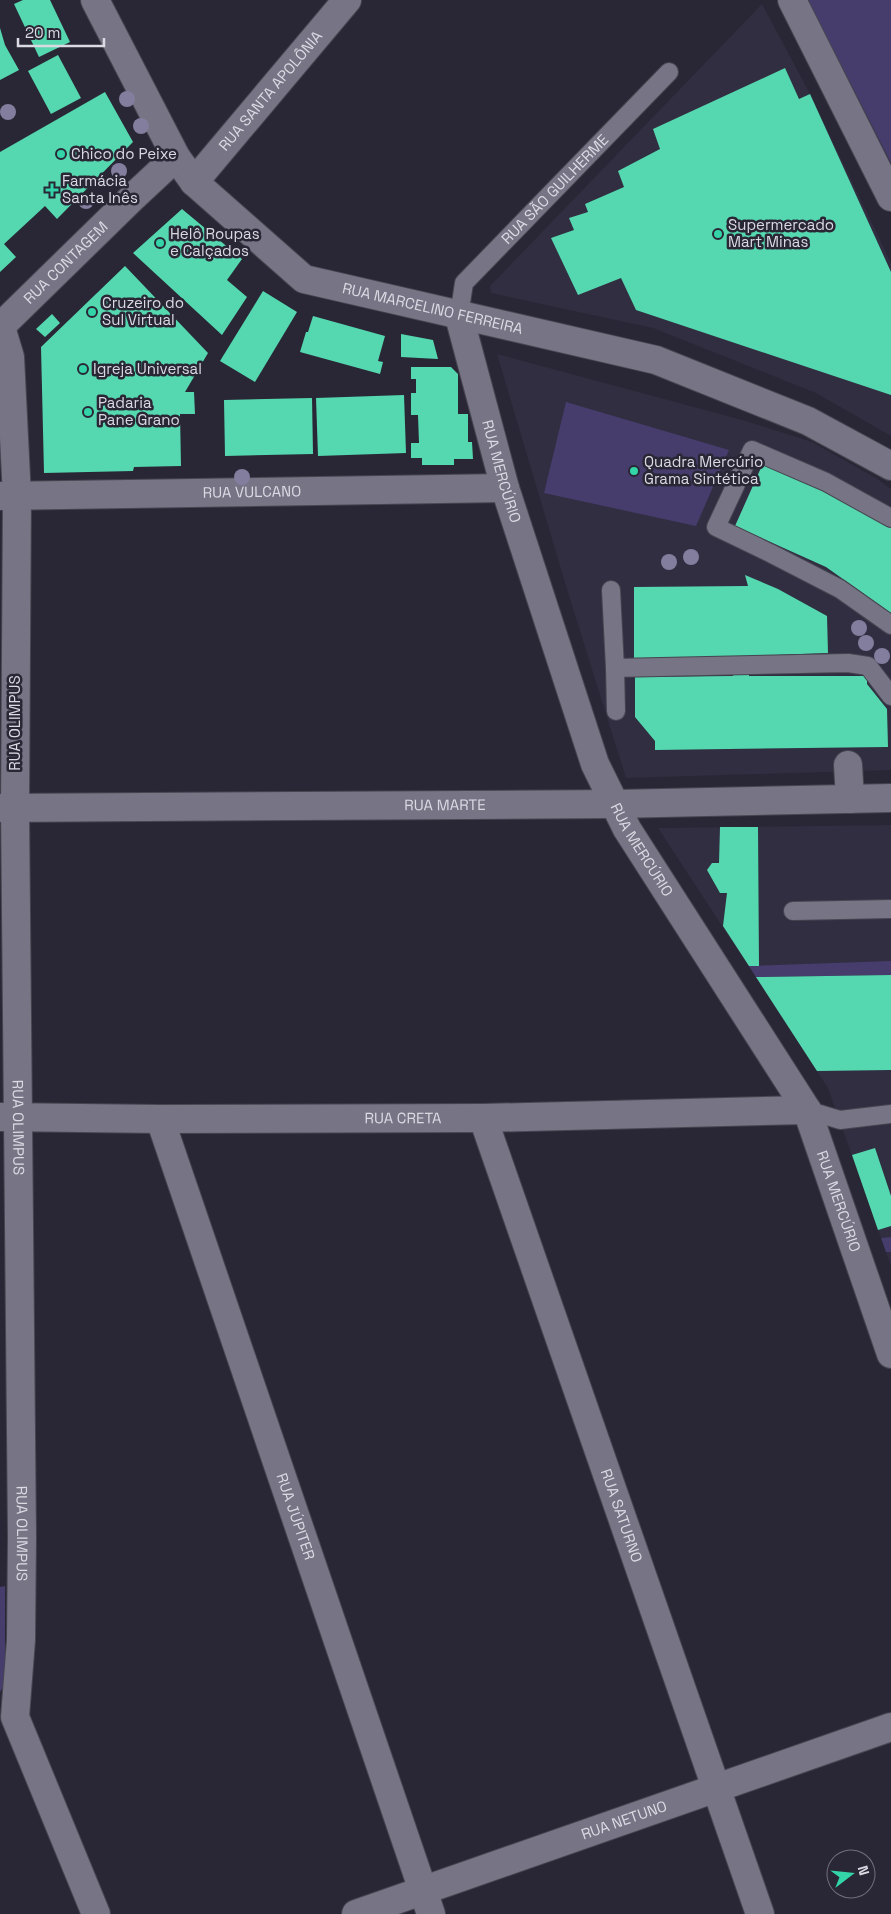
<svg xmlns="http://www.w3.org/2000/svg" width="891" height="1914" font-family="'Space Grotesk',sans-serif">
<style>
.built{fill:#312e42}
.green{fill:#473d6d}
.building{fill:#55d8af}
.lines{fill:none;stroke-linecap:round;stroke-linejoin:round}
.lane-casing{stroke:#464550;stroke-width:20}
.street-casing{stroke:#464550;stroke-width:30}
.secondary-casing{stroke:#464550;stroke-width:30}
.lane{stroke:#767485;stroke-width:18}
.street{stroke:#767485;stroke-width:28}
.secondary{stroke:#767485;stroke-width:28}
.tree{fill:#837e9e}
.poi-dot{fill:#33d4a8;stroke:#292735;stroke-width:2}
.labels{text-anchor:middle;stroke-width:5;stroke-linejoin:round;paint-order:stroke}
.street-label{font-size:15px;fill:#dbdae3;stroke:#292735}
.poi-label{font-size:15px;fill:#dbdae3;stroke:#292735;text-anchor:start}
</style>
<rect width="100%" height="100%" fill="#292735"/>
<g class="built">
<path d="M762 4 810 94 891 263V436L816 393 653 328 491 293 490 286Z"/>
<path d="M497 354 746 421 812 442 876 478 891 489V770L626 778 566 586Z"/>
<path d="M891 825V1266L828 1088 658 828Z"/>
</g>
<g class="green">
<path d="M808 0H891V163Z"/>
<path d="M566 402 729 450 696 526 544 493Z"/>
<path d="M891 961V975L756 977 749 966Z"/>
<path d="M891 1237V1252H886L881 1238Z"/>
<path d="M5 1586V1684L0 1692V1587Z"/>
</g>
<g class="building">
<path d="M23 0H50L70 42 39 57 14 4Z"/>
<path d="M0 28 5 45 19 70 0 80Z"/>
<path d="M58 55 81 98 51 114 28 71Z"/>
<path d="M785 68 799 99 810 94 891 272V395L636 310 621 278 578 295 551 238 574 230 569 218 588 212 585 204 624 187 618 171 660 149 653 129Z"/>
<path d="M105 92 133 142 57 219 45 206 4 244 16 257 0 272V152Z"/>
<path d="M182 209 242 259 227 280 247 297 222 335 133 253Z"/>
<path d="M125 266 208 353 185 392H194L195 414H180L181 466 134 467 133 471 44 473 41 347Z"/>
<path d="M263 291 297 312 255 382 220 361Z"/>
<path d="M52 314 60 323 45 337 36 329Z"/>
<path d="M313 316 385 336 378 361 383 362 380 374 300 352 306 332H308Z"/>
<path d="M401 334 433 340 438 359 401 357Z"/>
<path d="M411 367H451L458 374V414H468V442H472L473 459H454V465H422V458H411V443H419L418 415H411V393H416V379H411Z"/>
<path d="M404 395 406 453 318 456 316 398Z"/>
<path d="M312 398 313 454 225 456 224 400Z"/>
<path d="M764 461 850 501 891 526V613L826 567 735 526Z"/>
<path d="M745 575 778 589 827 616 828 653 749 656V676H867V684L887 709 888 747 655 750V741L635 717V677L733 676 734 656 634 659V587L748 586Z"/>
<path d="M720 827H758L759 966H749L723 926 727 893H720L707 870 712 863H719Z"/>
<path d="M891 975V1070L817 1071 756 977Z"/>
<path d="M875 1148 891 1196V1226L878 1230 852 1155Z"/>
</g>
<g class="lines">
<defs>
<g id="lane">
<path id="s1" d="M459 316 464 283 669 72"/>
<path d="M891 518 826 482 752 450 716 527 770 553 840 589 891 625"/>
<path d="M611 590 615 668 848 663 868 666 891 696"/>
<path d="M615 668 616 711"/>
<path d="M793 911 891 909"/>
<path d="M807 1110 840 1120 891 1114"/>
</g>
<g id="street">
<path id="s2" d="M194 182 347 0"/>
<path id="s3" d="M459 316 505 488 595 764 627 829 807 1110 891 1354"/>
<path id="s4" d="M1 327 10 357 17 497 15 808 22 1537 21 1640 15 1717 96 1914"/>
<path id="s5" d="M0 496 505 488"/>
<path d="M848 765 850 799"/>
<path id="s6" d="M0 808 615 804"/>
<path id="s7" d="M1 1117 160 1119 483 1118 807 1110"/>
<path id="s8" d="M483 1118 760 1914"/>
<path id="s9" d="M160 1119 431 1914"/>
<path id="s10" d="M356 1914 891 1727"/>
</g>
<g id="secondary">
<path id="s11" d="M95 0 176 157 194 182 304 279 656 360 808 421 891 466"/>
<path d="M792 0 891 197"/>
<path id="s12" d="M0 327 132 198 176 157"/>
<path d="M615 804 891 798"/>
</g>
</defs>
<use href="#lane" class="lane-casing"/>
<use href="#street" class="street-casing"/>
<use href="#secondary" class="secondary-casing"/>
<use href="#lane" class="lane"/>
<use href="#street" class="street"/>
<use href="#secondary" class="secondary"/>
</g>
<g class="tree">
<circle cx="127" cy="99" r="8"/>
<circle cx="8" cy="112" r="8"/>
<circle cx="141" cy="126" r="8"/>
<circle cx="119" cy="171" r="8"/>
<circle cx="86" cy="201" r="8"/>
<circle cx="242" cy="477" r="8"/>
<circle cx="691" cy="557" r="8"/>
<circle cx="669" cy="562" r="8"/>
<circle cx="859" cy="628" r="8"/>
<circle cx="866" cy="643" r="8"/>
<circle cx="882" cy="656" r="8"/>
</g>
<g class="poi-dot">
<circle cx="61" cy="154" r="5"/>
<path d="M49.5 182.5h5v5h5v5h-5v5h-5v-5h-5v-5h5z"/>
<circle cx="718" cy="234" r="5"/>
<circle cx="160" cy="243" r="5"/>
<circle cx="92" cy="312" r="5"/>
<circle cx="83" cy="369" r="5"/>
<circle cx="88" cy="412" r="5"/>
<circle cx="634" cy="471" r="5"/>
</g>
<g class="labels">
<g class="street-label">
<text dy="5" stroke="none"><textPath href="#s2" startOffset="119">RUA SANTA APOLÔNIA</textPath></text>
<text dy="5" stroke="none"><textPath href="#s1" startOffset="164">RUA SÃO GUILHERME</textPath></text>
<text dy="5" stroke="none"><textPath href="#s12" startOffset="92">RUA CONTAGEM</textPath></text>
<text dy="5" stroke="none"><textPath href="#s11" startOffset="486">RUA MARCELINO FERREIRA</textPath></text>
<text dy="5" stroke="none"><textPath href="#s3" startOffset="161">RUA MERCÚRIO</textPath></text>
<text dy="5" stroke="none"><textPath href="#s5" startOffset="252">RUA VULCANO</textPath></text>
<text transform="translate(15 723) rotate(-90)" y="5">RUA OLIMPUS</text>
<text dy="5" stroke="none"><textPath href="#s6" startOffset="445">RUA MARTE</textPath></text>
<text dy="5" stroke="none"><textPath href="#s3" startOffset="566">RUA MERCÚRIO</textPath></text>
<text dy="5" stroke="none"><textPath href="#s7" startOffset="402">RUA CRETA</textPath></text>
<text dy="5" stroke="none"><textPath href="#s4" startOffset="802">RUA OLIMPUS</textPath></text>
<text dy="5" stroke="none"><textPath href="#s3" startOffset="971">RUA MERCÚRIO</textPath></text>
<text dy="5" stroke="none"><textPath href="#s8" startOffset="421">RUA SATURNO</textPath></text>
<text dy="5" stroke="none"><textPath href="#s9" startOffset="420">RUA JÚPITER</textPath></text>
<text dy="5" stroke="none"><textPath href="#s4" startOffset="1208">RUA OLIMPUS</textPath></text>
<text dy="5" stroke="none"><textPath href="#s10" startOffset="284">RUA NETUNO</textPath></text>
</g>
<g class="poi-label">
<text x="71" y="159">Chico do Peixe</text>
<text x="62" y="186">Farmácia<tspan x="62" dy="17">Santa Inês</tspan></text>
<text x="728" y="230">Supermercado<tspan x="728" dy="17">Mart Minas</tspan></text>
<text x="170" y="239">Helô Roupas<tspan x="170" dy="17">e Calçados</tspan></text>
<text x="102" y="308">Cruzeiro do<tspan x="102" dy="17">Sul Virtual</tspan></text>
<text x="93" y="374">Igreja Universal</text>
<text x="98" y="408">Padaria<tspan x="98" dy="17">Pane Grano</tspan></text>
<text x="644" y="467">Quadra Mercúrio<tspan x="644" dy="17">Grama Sintética</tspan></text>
</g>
</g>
<g transform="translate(851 1874) rotate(74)"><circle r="24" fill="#292735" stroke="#706f7b"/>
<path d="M0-4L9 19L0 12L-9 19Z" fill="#33d4a8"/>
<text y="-8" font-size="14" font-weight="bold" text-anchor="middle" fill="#dbdae3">N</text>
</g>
<path d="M18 38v8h86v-8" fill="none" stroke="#dbdae3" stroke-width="2.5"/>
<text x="25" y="38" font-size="15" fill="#dbdae3" stroke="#292735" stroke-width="4" paint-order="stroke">20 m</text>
</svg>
